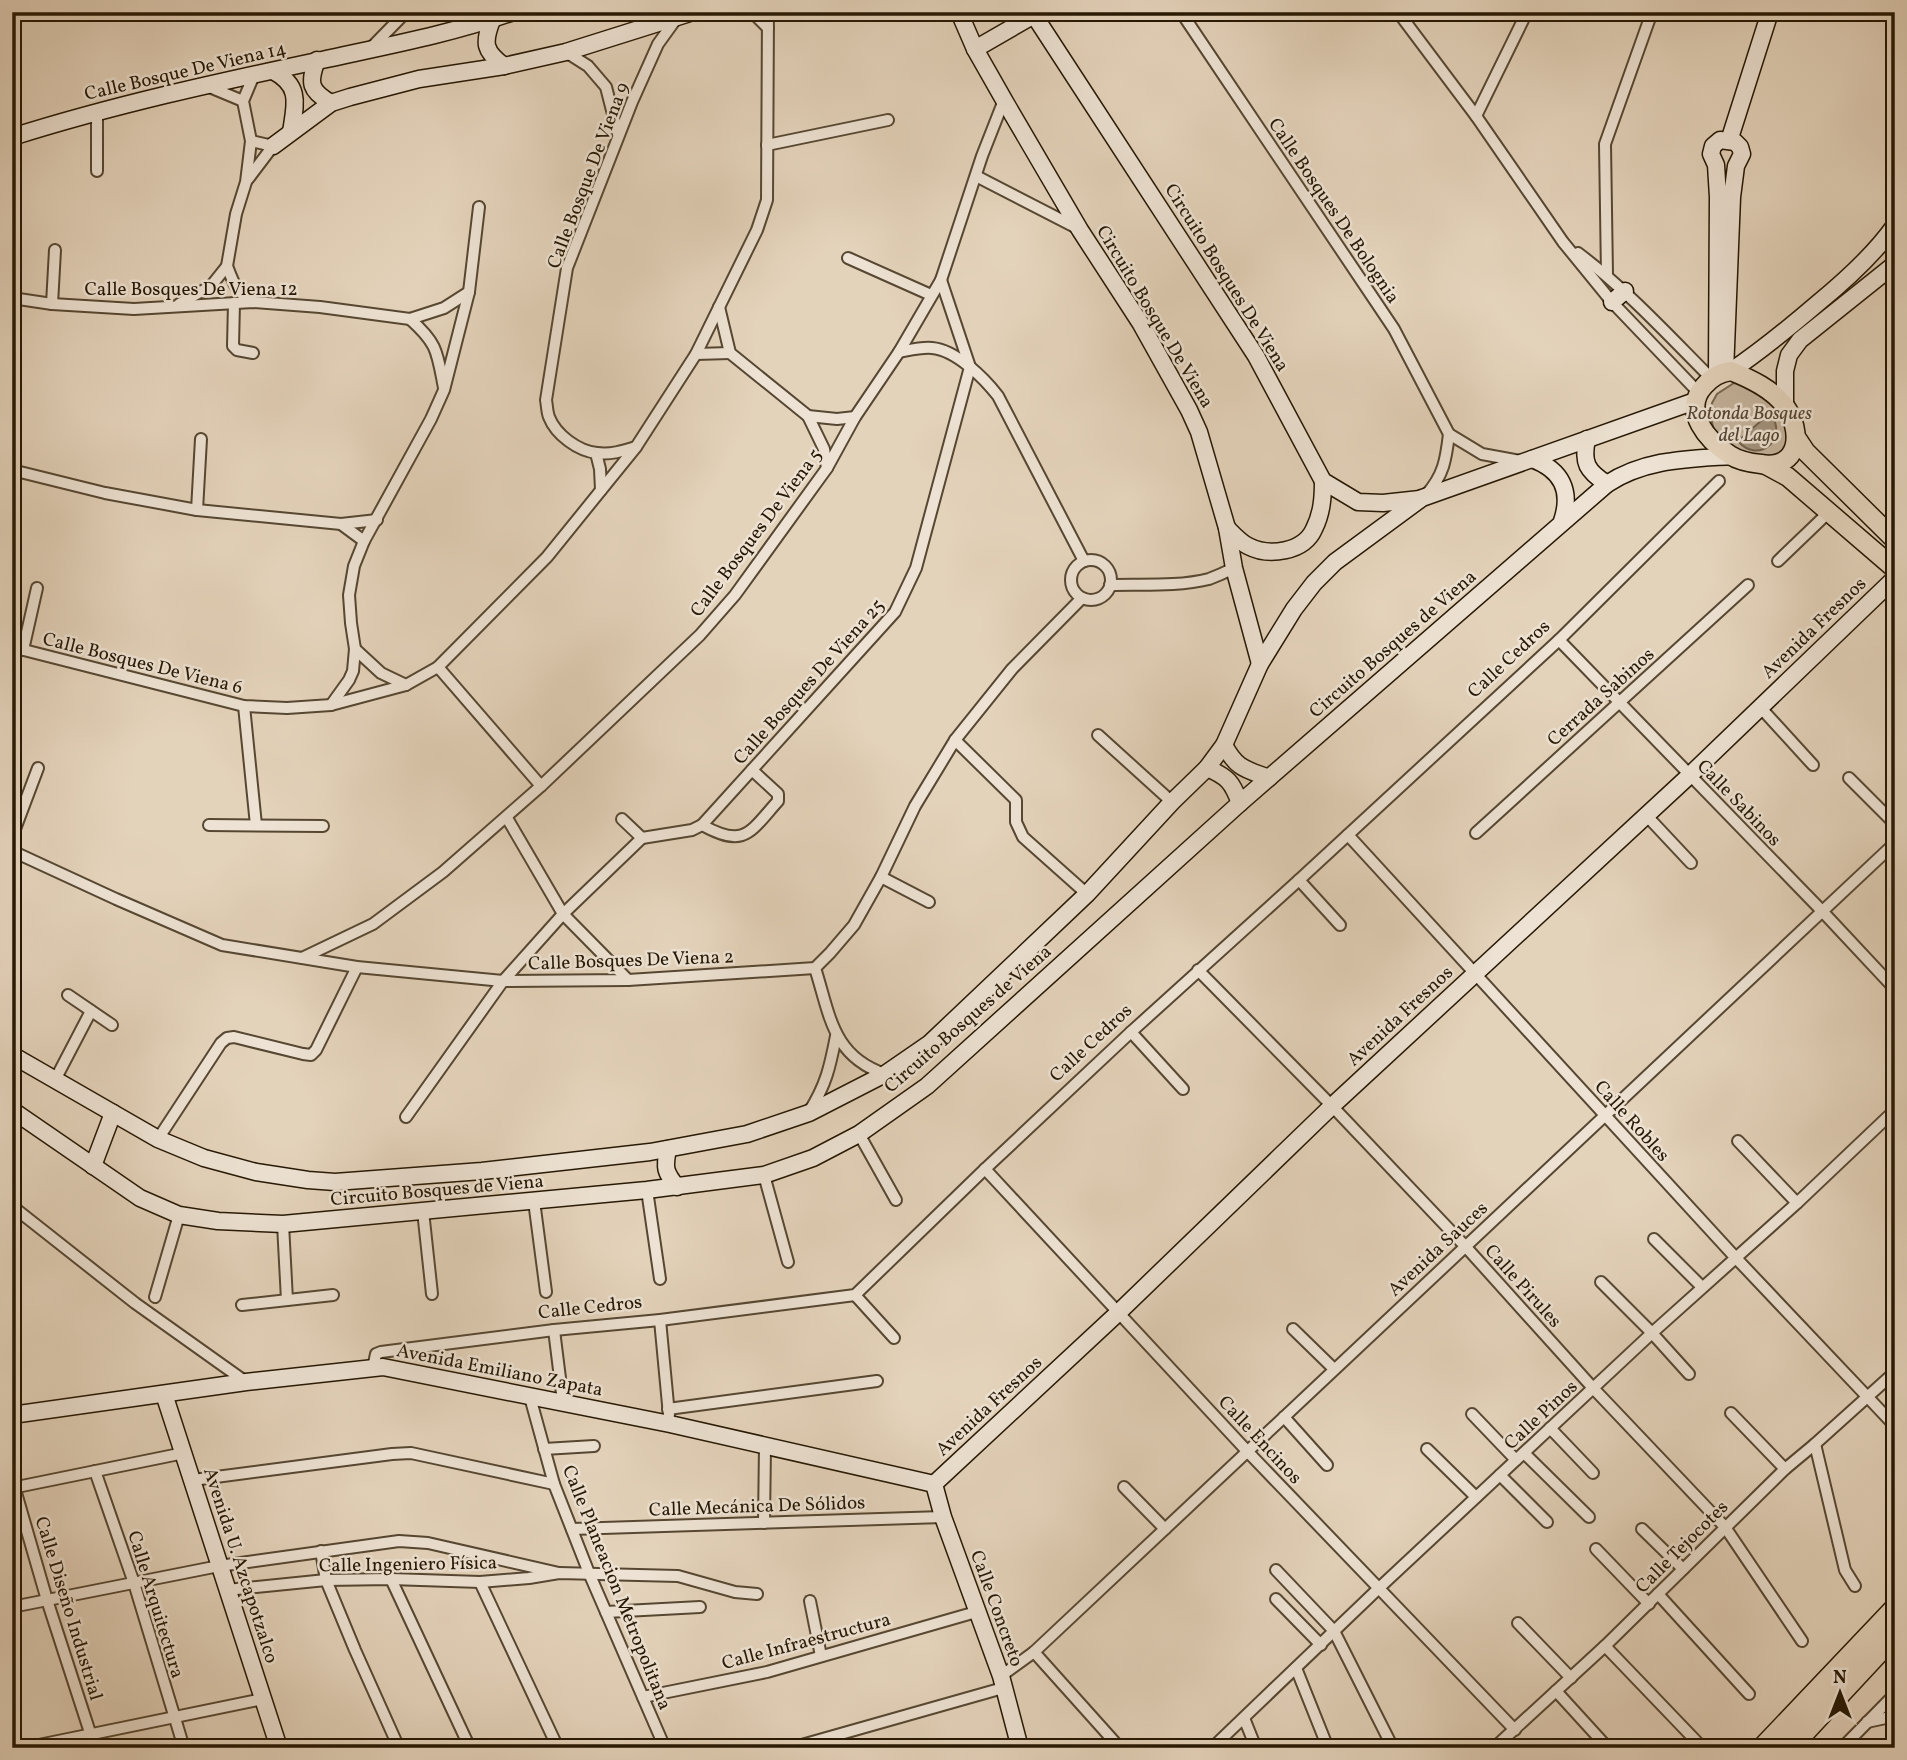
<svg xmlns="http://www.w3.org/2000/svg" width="1907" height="1760" font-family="Vollkorn,serif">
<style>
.green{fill:#c4b39c;stroke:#756650;stroke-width:2}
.water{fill:#a3937d;stroke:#71624d;stroke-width:2}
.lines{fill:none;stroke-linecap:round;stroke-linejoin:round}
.street-casing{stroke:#564732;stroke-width:14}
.secondary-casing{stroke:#261804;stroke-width:19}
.primary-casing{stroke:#261804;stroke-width:21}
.highway-casing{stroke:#261804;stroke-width:24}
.street{stroke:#ede2d3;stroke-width:10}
.secondary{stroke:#ede2d3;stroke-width:16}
.primary{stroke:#e4d3bb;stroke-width:18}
.highway{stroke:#e4d3bb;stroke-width:21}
.labels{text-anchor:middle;stroke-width:5;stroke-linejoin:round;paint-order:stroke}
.street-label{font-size:19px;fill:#261804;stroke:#ede2d3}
.park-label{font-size:19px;font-style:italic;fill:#554632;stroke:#ede2d3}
</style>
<rect width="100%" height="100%" fill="#e4d3bb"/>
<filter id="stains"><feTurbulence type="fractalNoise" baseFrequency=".00286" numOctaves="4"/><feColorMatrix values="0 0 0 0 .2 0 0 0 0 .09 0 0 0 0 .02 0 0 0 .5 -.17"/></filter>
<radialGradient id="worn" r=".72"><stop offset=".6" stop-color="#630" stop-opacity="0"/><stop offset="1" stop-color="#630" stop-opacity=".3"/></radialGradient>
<path class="green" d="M1734 383C1753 384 1782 408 1788 426 1790 433 1787 446 1787 454L1748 460 1715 433 1711 419 1712 403 1717 394Z"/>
<path class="water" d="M1770 413C1790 439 1758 465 1738 441Z"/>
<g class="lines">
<defs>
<g id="street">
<path d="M752 12 768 28"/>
<path d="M1181 12 1394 329 1449 434 1482 454 1520 461"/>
<path d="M1398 12 1476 116 1563 242 1612 302 1698 392"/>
<path d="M371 48 406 12"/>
<path d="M566 52 588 66 606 87 618 134"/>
<path d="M207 86 243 101"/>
<path d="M97 113V171"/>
<path d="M1476 116 1527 12"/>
<path d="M767 145 888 120"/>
<path d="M976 176 1079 229"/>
<path d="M248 179 273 146 251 141"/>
<path d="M1578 253C1627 290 1668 335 1711 378"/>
<path d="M848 258 931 295"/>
<path d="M227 266C233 282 237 294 253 302"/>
<path d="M1607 275 1605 144 1652 12"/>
<path d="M941 280 970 367"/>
<path d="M12 298 52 304 134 309 253 302 320 307 410 319 444 308 469 292"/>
<path d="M234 303 233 346 237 350 253 353"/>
<path d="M52 304 55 250"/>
<path d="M179 304 211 286 227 266 236 214 246 182 251 141 243 101 254 75"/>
<path d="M719 307 730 353 808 416 824 449 827 468"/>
<path d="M410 319C438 344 437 352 444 388"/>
<path d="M899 352C910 350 921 347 932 348 956 350 984 378 998 396L1084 561"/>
<path d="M696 354 730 353"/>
<path d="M808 416 837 419 855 417"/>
<path d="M636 447C623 451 610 455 597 453 578 451 556 435 549 417 547 412 547 405 546 400L567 268 632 102 658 44 676 19"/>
<path d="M596 453 600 469 601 490"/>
<path d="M12 470 105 493 197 510 341 524 377 520"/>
<path d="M1426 495C1444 475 1446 459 1449 434"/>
<path d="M197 510 201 439"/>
<path d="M341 524 364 541"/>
<circle cx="1091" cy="580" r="20"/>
<path d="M1778 561 1829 512"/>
<path d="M1110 585C1143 584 1177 587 1209 579 1217 576 1226 572 1234 568"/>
<path d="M1559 640 1823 912 1895 989"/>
<path d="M12 647 244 706 287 708 331 705 406 685 438 667 547 557 636 447 696 354 757 230 767 200 768 12"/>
<path d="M355 649 381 673 406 685"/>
<path d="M23 650 37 588"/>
<path d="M438 667 541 786"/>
<path d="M331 705 349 680 353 671 355 649 351 623 349 595 354 566 364 541 431 419 444 390 469 292 479 207"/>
<path d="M244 706 256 825"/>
<path d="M1760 707 1813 765"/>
<path d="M1098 735 1172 802"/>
<path d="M955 740 1016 800V822L1023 837 1087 894"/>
<path d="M1849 778 1895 824"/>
<path d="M1646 815 1691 863"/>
<path d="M507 818 563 914 628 980"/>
<path d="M622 819 642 838 692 830 702 825 895 612 916 568 970 367"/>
<path d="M209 825 323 826"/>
<path d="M702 825C745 849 750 832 778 801V794L752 770"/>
<path d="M1476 833 1748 585"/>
<path d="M1348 835 1735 1257 1895 1426"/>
<path d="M12 837 38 768"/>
<path d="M12 851 116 899 222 945 357 967 503 981 628 980 815 968 830 953 854 925 881 877 915 806 955 740 1012 669 1082 598"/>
<path d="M881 877 929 902"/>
<path d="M1299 880 1340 925"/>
<path d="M302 958 373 924 443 872 541 786 700 635 735 595 827 468 855 417 899 352 941 280 982 156 1004 100"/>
<path d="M815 968C830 1015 832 1056 885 1074"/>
<path d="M1198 970 1332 1106 1465 1246 1593 1388 1725 1527 1802 1641"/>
<path d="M68 995 112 1025"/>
<path d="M1131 1032 1183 1089"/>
<path d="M55 1080 91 1011"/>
<path d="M809 1112C826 1085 830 1067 836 1036"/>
<path d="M406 1117 503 981 563 914 642 838"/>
<path d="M859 1134 896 1200"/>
<path d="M158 1139 221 1043 227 1038 234 1037 303 1054 311 1055 316 1050 357 967"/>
<path d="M1738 1141 1797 1203"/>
<path d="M985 1169 1247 1451 1515 1730"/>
<path d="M764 1175 788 1262"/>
<path d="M647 1190 660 1279"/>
<path d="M534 1201 546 1292"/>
<path d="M12 1206 135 1303 246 1382"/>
<path d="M423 1211 432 1294"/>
<path d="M283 1224 287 1300"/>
<path d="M1654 1239 1702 1287"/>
<path d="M1601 1282 1652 1333 1689 1374"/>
<path d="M855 1295 894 1338"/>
<path d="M155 1297 179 1215"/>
<path d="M242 1305 333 1295"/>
<path d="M1894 1313 1895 1314"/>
<path d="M660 1320 669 1415"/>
<path d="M1293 1329 1334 1369"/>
<path d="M554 1330 563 1402"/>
<path d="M373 1368 376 1354 381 1352 554 1330 660 1320 855 1295 985 1169 1131 1032 1299 880 1559 640 1719 481"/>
<path d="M530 1397 554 1484 589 1573 665 1748"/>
<path d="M668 1409 877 1381"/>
<path d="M1731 1413 1785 1469"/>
<path d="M1472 1414 1516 1460"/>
<path d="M1284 1417 1327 1465"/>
<path d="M1550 1428 1593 1473"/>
<path d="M1815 1444 1845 1570 1855 1586"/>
<path d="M544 1449 594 1446"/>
<path d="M1427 1449 1476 1497"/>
<path d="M1524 1453 1589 1517"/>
<path d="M95 1471 134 1583 184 1748"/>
<path d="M1500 1475 1547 1522"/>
<path d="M12 1479 47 1600 95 1748"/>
<path d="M193 1480 392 1454 411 1453 554 1484"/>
<path d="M1124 1487 1165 1529"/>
<path d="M12 1488 184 1453"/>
<path d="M764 1523 765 1446"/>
<path d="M572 1529 943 1517"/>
<path d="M1642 1529 1683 1569"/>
<path d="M1596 1549 1649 1604"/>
<path d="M321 1551 326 1580 355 1650 399 1748"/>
<path d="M1276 1570 1334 1631 1393 1748"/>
<path d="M391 1579 470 1748"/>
<path d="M480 1582 558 1748"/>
<path d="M227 1590 326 1580 391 1579 480 1582 529 1578 559 1573 678 1576 735 1592 757 1594"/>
<path d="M1658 1594 1749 1694"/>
<path d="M1276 1599 1321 1645"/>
<path d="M810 1601 821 1656"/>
<path d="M12 1607 219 1566 399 1541 428 1543 559 1573"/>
<path d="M606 1612 700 1607"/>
<path d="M1518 1623 1571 1678"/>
<path d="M1605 1646 1698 1743"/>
<path d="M1034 1652 1120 1748"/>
<path d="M1296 1668 1328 1748"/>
<path d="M1001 1676 1034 1652 1895 843"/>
<path d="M1556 1691 1608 1748"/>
<path d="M643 1697 767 1672 976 1612"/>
<path d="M1244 1718 1256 1748"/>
<path d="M1867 1722 1895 1716"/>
<path d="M24 1748 263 1699"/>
<path d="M791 1748 1003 1688"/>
<path d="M1212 1748 1379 1588 1652 1333 1797 1203 1895 1110"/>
<path d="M1494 1748 1605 1646 1785 1469 1815 1444 1895 1372"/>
<path d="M1842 1748 1895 1694"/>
</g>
<g id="secondary">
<path d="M959 12 975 49 1004 100 1080 230 1141 324 1189 410 1199 432 1227 528 1234 568 1260 664"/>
<path d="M1032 12 1256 356 1323 481 1358 502 1383 503 1420 499"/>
<path d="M492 20C483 43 484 51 504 66"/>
<path d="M975 49 1034 15"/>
<path d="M317 60C308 83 310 91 331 103"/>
<path d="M273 71C302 86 295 105 291 132"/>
<path d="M12 137C113 105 218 82 322 60 386 46 451 34 513 12"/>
<path d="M1729 141 1770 12"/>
<path d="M273 146 331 103 350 97 419 79 504 66 566 52 693 12"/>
<path d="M1612 302 1625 291"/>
<path d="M1731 371C1762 350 1790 327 1818 303 1846 280 1874 255 1895 225"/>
<path d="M1717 375 1718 197 1716 165 1711 154 1713 146 1720 140 1735 142 1740 147 1742 154 1736 166 1732 197 1725 372"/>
<path d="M1785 407V371L1789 355 1800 340 1895 264"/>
<path d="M1587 439C1582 463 1587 471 1607 484"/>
<path d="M1532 459C1562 470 1572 491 1562 521"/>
<path d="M1227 528C1233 534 1240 542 1248 546 1269 557 1304 552 1314 529 1322 513 1323 498 1323 481"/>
<path d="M1224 745C1237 769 1245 769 1269 778"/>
<path d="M1207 768C1228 777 1232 782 1240 803"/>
<path d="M12 1055 158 1139 204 1158 256 1172 308 1180 335 1182 482 1171 650 1152 747 1134 809 1113 885 1074 930 1043 1087 894 1172 802 1207 768 1224 745 1260 664 1294 609 1314 583 1335 562 1422 498 1695 401"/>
<path d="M12 1110 140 1198 179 1215 218 1221 283 1224 647 1190 764 1175 813 1158 859 1134 927 1086 1240 803 1607 484C1645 459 1688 459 1732 456"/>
<path d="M668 1149C664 1168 665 1172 677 1187"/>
<path d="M93 1166 113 1113"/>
<path d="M164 1394 279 1748"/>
<path d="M12 1415 246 1382 383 1367 670 1424 934 1484"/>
<path d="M934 1484 1119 1312 1332 1106 1690 775 1895 578"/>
<path d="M934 1484 943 1517 1001 1676 1020 1748"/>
</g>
<g id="primary">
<path d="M1731 371C1751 379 1772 389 1785 406 1803 431 1800 470 1761 464 1751 463 1739 461 1730 455 1708 441 1681 411 1704 386 1712 377 1719 373 1731 371Z"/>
<path d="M1796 437 1806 452 1895 540"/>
<path d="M1766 465 1788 477 1895 569"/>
</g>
<g id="highway">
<path d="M1763 1748 1895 1609"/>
<path d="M1789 1748 1895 1634"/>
</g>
</defs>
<use href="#street" class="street-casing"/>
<use href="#secondary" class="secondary-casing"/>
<use href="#primary" class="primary-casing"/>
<use href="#highway" class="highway-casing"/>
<use href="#street" class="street"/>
<use href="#secondary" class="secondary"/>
<use href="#primary" class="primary"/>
<use href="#highway" class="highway"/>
</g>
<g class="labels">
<g class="street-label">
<text transform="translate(185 70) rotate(-13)" y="7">Calle Bosque De Viena 14</text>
<text transform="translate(587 175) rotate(-69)" y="7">Calle Bosque De Viena 9</text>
<text transform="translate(1335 210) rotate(56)" y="7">Calle Bosques De Bolognia</text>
<text transform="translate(1228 277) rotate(58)" y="7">Circuito Bosques De Viena</text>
<text x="191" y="295">Calle Bosques De Viena 12</text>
<text transform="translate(1156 316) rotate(59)" y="7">Circuito Bosque De Viena</text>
<text transform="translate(755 532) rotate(-53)" y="7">Calle Bosques De Viena 5</text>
<text transform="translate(1813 627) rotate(-44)" y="7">Avenida Fresnos</text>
<text transform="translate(1392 643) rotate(-41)" y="7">Circuito Bosques de Viena</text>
<text transform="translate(1508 658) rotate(-43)" y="7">Calle Cedros</text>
<text transform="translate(143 662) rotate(14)" y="7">Calle Bosques De Viena 6</text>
<text transform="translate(808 681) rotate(-48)" y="7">Calle Bosques De Viena 25</text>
<text transform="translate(1600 696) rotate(-42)" y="7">Cerrada Sabinos</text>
<text transform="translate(1740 802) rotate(46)" y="7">Calle Sabinos</text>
<text transform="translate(631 959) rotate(-2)" y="7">Calle Bosques De Viena 2</text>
<text transform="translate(1399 1015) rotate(-43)" y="7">Avenida Fresnos</text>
<text transform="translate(967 1018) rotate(-41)" y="7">Circuito Bosques de Viena</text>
<text transform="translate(1090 1042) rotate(-43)" y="7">Calle Cedros</text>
<text transform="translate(1633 1120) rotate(48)" y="7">Calle Robles</text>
<text transform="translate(437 1189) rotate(-5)" y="7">Circuito Bosques de Viena</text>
<text transform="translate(1437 1248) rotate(-43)" y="7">Avenida Sauces</text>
<text transform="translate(1524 1285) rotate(48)" y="7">Calle Pirules</text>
<text transform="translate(590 1306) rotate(-6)" y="7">Calle Cedros</text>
<text transform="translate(500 1369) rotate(11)" y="7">Avenida Emiliano Zapata</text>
<text transform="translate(988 1405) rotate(-43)" y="7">Avenida Fresnos</text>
<text transform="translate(1540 1414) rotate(-43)" y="7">Calle Pinos</text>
<text transform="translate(1261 1439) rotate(47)" y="7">Calle Encinos</text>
<text transform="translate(757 1505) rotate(-2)" y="7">Calle Mecánica De Sólidos</text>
<text transform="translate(1681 1546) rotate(-45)" y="7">Calle Tejocotes</text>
<text transform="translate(408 1563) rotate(-1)" y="7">Calle Ingeniero Física</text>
<text transform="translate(242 1565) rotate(72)" y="7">Avenida U. Azcapotzalco</text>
<text transform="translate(618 1587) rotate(68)" y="7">Calle Planeacion Metropolitana</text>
<text transform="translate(157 1604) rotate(73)" y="7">Calle Arquitectura</text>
<text transform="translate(70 1608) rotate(73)" y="7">Calle Diseño Industrial</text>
<text transform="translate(998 1608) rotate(70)" y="7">Calle Concreto</text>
<text transform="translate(806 1640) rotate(-15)" y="7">Calle Infraestructura</text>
</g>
<g class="park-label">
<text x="1749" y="419">Rotonda Bosques<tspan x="1749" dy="22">del Lago</tspan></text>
</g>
</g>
<rect width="1907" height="1760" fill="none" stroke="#e4d3bb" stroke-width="42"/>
<rect x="14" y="14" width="1879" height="1732" fill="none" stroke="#261804" stroke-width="3.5"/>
<rect x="21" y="21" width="1865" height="1718" fill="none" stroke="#261804" stroke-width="2"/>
<g transform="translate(1840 1693)" stroke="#ede2d3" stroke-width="5" paint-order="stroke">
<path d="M0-5L12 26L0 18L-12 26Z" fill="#261804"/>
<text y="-10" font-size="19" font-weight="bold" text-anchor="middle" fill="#261804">N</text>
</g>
<rect width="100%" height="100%" filter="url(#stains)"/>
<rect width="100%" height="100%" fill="url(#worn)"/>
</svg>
